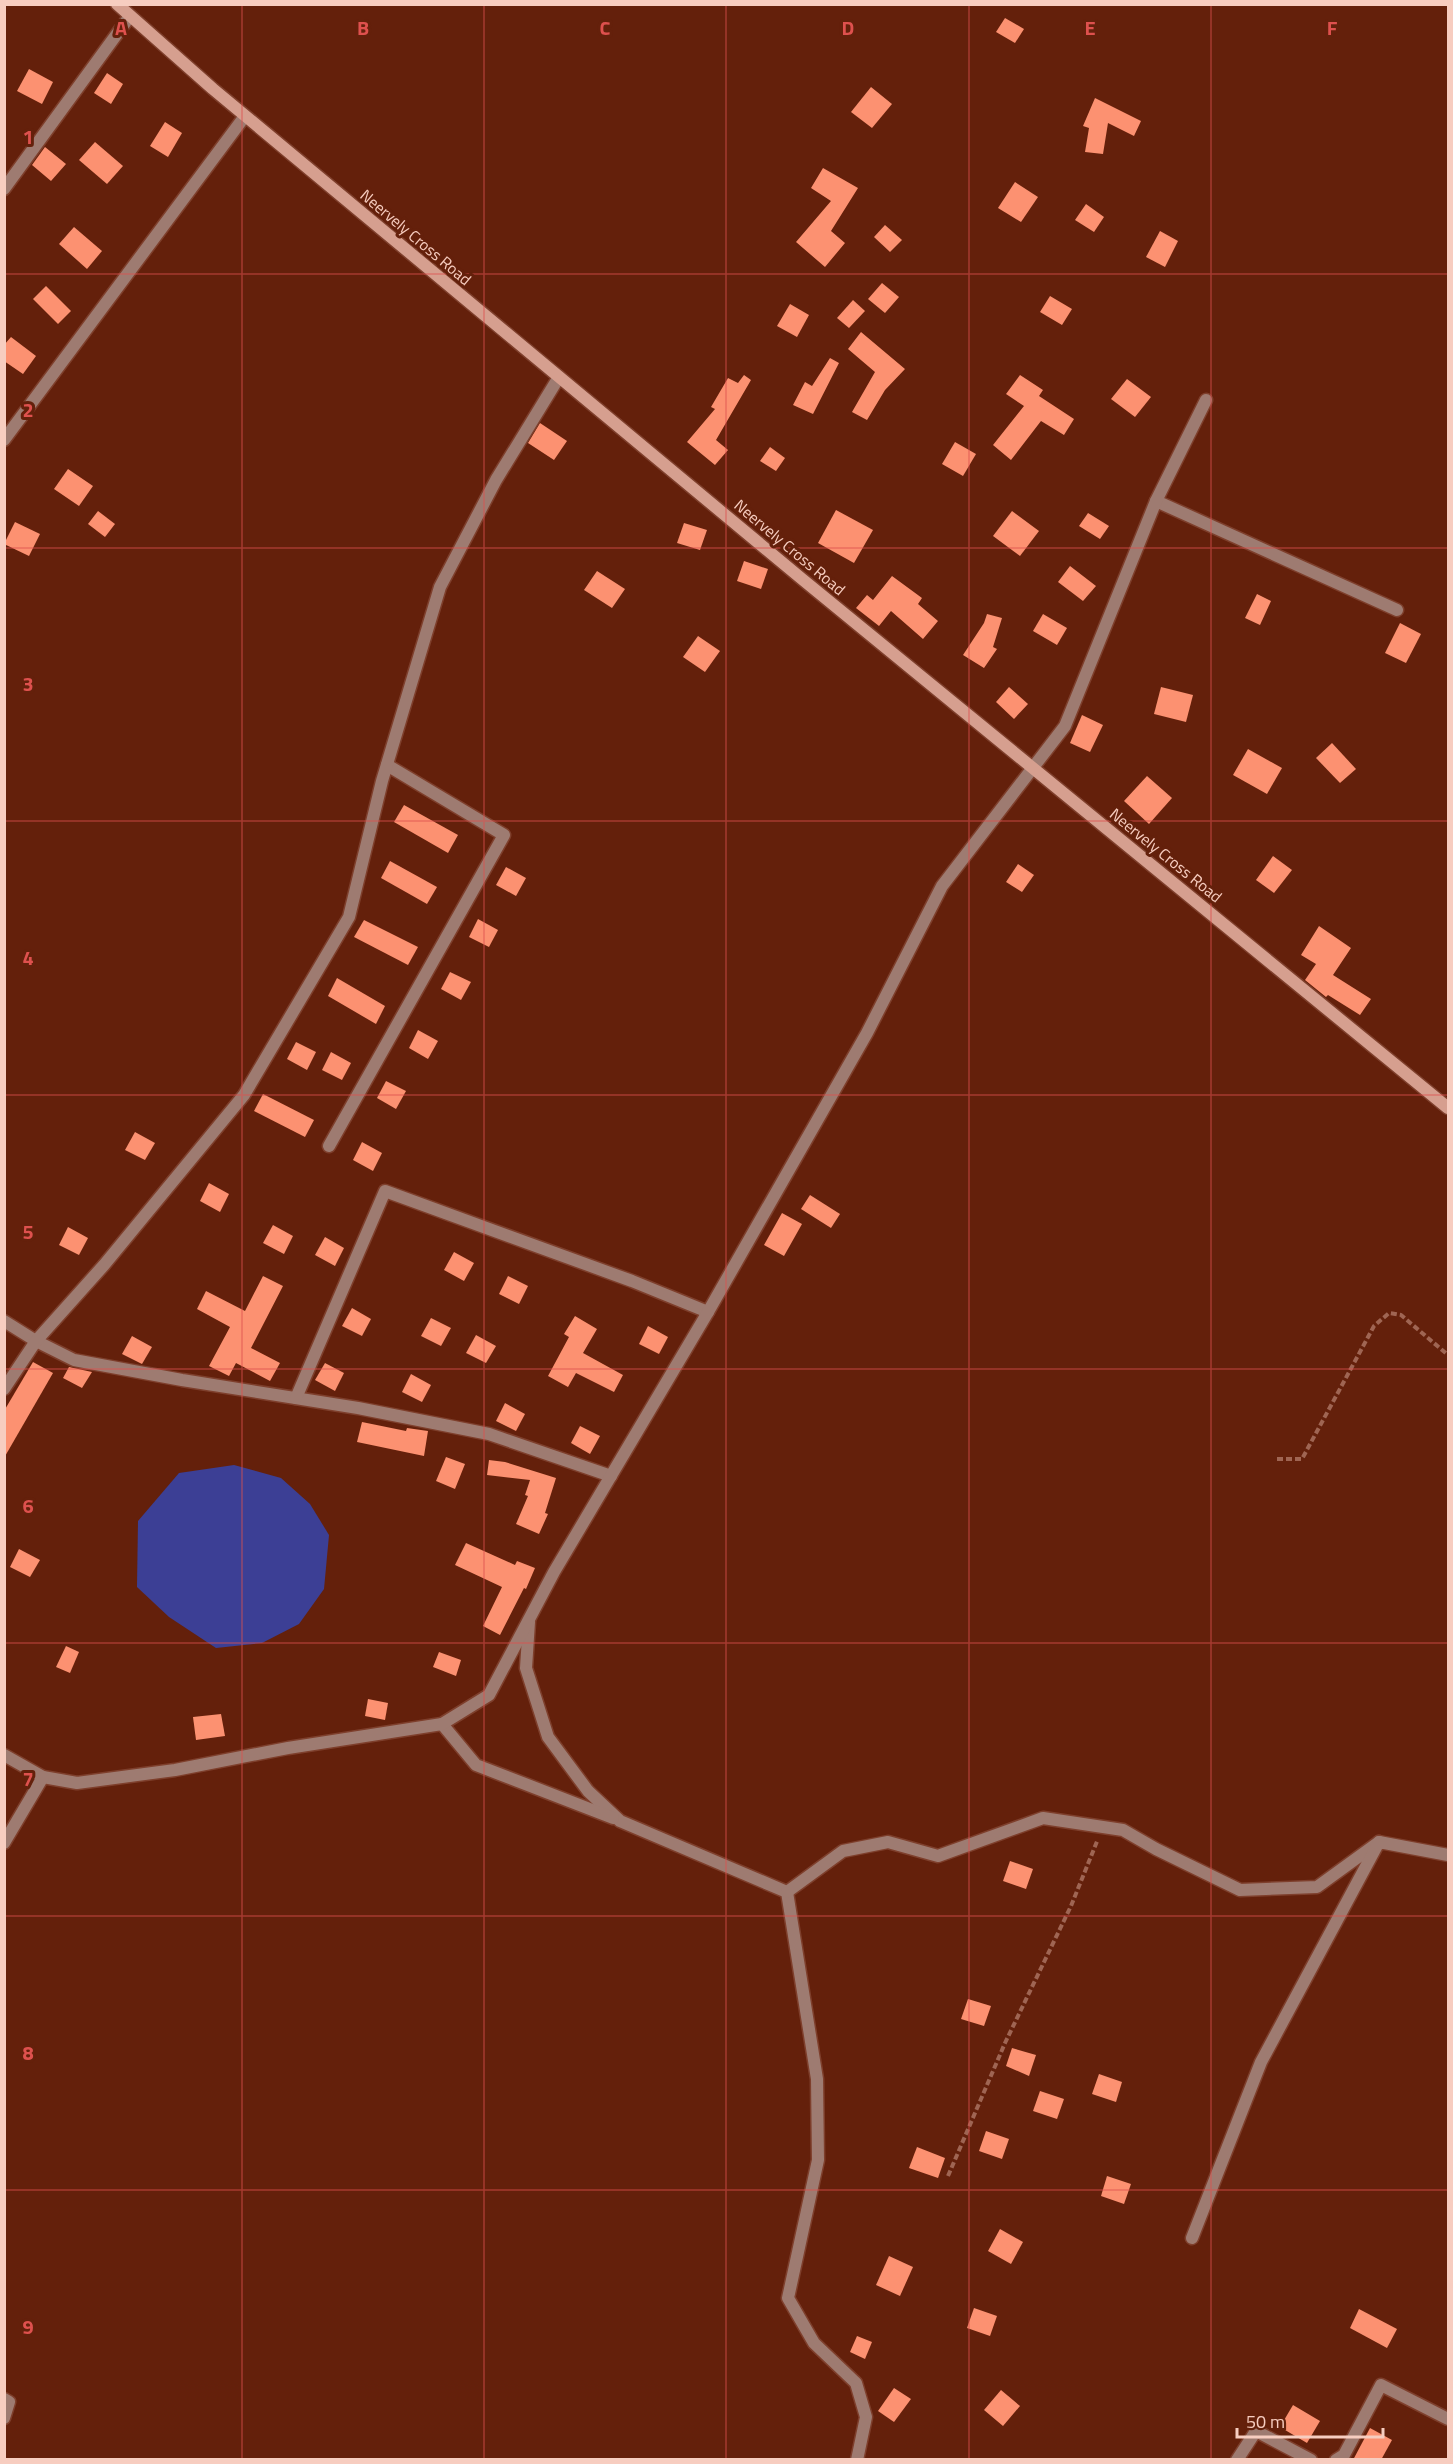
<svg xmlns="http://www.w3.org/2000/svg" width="1453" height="2464" font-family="'Titillium Web',sans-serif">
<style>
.water{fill:#3c3f95}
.building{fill:#fc9171}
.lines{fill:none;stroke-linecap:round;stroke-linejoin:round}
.street-casing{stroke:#7e3f2c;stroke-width:15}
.secondary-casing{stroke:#7e3f2c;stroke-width:15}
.path{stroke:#9f6553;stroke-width:4;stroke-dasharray:6 3;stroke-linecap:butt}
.street{stroke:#9e7b71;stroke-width:12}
.secondary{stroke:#d69f8f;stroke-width:12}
.grid{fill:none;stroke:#de514e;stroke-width:1.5;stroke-opacity:0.55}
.labels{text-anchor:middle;stroke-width:6;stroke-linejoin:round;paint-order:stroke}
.street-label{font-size:16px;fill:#f7cdc0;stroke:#64200b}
.grid-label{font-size:20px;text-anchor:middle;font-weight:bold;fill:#de514e;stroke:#64200b;stroke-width:6;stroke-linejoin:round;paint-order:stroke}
</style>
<rect width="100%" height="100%" fill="#64200b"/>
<path class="water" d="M234 1465 281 1478 310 1504 329 1535 324 1589 299 1624 262 1643 216 1648 169 1617 137 1587 138 1521 179 1473Z"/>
<g class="building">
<path d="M1005 18 1024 29 1015 43 996 32Z"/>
<path d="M29 69 53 82 42 104 17 91Z"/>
<path d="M107 73 123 84 111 104 94 93Z"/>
<path d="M871 87 892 104 872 128 851 112Z"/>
<path d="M1095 98 1141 121 1134 136 1108 123 1103 154 1085 152 1089 128 1083 126Z"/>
<path d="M165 122 182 133 168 157 150 146Z"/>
<path d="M95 142 123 166 107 184 79 160Z"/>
<path d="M45 147 66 164 51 181 32 165Z"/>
<path d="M823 168 858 188 831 231 845 243 825 267 796 242 831 201 811 188Z"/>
<path d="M1015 182 1038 197 1021 222 998 208Z"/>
<path d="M1086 204 1104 217 1094 232 1075 220Z"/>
<path d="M885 225 902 240 890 252 874 237Z"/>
<path d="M74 227 102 251 87 269 59 244Z"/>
<path d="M1160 231 1178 241 1165 267 1146 257Z"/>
<path d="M882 283 899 297 885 313 868 299Z"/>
<path d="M46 286 71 311 58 324 33 299Z"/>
<path d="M1050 296 1072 309 1062 325 1040 312Z"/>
<path d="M853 300 865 311 849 328 837 318Z"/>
<path d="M790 304 809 315 797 337 777 326Z"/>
<path d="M861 332 905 369 885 390 867 420 852 412 875 372 848 349Z"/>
<path d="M11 337 36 356 23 374 4 361V345Z"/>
<path d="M830 358 839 363 813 414 793 405 805 382 812 386Z"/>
<path d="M744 375 751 380 716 440 728 450 715 465 687 442 715 409 711 407 728 378 738 383Z"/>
<path d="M1020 375 1043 390 1039 396 1074 419 1064 435 1041 421 1011 460 993 445 1024 406 1006 394Z"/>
<path d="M1127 379 1151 397 1135 417 1111 399Z"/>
<path d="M540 423 567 441 554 460 528 443Z"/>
<path d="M955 442 976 454 963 476 942 464Z"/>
<path d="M770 447 785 458 776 471 760 461Z"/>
<path d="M68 469 93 486 79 506 54 489Z"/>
<path d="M836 510 873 530 854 563 818 543Z"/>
<path d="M98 511 115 524 105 537 88 524Z"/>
<path d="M1012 511 1039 531 1020 556 993 536Z"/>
<path d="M1088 513 1109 526 1100 539 1079 526Z"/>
<path d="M15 522 40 534 29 556 4 544Z"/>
<path d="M684 523 707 530 700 550 677 543Z"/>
<path d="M744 561 768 569 761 589 737 581Z"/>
<path d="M1070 566 1096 586 1083 601 1058 582Z"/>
<path d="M597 571 625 589 612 608 584 590Z"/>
<path d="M892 576 922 598 918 604 938 621 923 639 891 611 879 626 856 608 867 595 873 600Z"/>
<path d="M1257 594 1271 601 1260 625 1245 618Z"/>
<path d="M987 614 1002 618 993 647 997 649 984 668 963 655 984 623Z"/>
<path d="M1043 614 1067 628 1057 645 1033 631Z"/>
<path d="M1400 623 1421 634 1406 663 1385 653Z"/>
<path d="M698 636 720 651 705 672 683 657Z"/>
<path d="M1009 687 1028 704 1014 719 996 702Z"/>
<path d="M1161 687 1193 695 1186 722 1154 714Z"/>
<path d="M1082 715 1103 725 1090 752 1070 743Z"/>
<path d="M1332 743 1356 769 1340 783 1316 758Z"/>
<path d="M1248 749 1282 768 1267 794 1233 775Z"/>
<path d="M1147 776 1172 798 1149 824 1124 801Z"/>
<path d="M404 805 458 835 448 853 394 822Z"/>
<path d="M1273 856 1292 870 1274 893 1256 880Z"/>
<path d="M390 861 437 887 427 904 381 878Z"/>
<path d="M1018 864 1034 875 1022 892 1006 882Z"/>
<path d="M506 867 526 878 516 896 496 885Z"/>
<path d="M478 919 498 930 489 947 469 937Z"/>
<path d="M364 920 418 947 408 965 354 937Z"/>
<path d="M1319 926 1351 948 1333 975 1371 999 1360 1015 1328 995 1326 997 1305 980 1316 964 1301 955Z"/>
<path d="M450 972 471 982 461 1000 441 989Z"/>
<path d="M337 978 385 1006 376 1024 328 996Z"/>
<path d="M418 1030 438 1041 428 1059 409 1048Z"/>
<path d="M296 1042 316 1052 307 1070 287 1059Z"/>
<path d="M331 1052 351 1063 342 1080 322 1070Z"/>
<path d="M386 1081 406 1091 396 1109 377 1098Z"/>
<path d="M263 1094 314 1120 305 1137 254 1111Z"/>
<path d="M135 1132 155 1143 145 1160 125 1150Z"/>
<path d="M362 1142 382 1153 373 1171 353 1160Z"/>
<path d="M209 1183 229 1194 220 1212 200 1201Z"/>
<path d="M810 1195 840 1214 831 1228 801 1209Z"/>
<path d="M782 1213 802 1224 784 1256 764 1245Z"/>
<path d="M273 1225 293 1236 284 1254 263 1243Z"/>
<path d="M68 1227 88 1238 79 1255 59 1245Z"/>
<path d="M325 1237 344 1248 335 1266 315 1255Z"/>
<path d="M454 1252 474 1263 464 1281 444 1270Z"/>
<path d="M263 1276 283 1286 251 1348 280 1363 270 1381 236 1363 229 1376 209 1366 230 1327 197 1309 206 1291 245 1311Z"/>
<path d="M508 1276 528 1286 519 1304 499 1294Z"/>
<path d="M352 1308 371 1319 362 1336 342 1326Z"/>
<path d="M575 1316 597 1329 583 1353 623 1375 614 1392 576 1373 568 1387 548 1376 569 1337 564 1334Z"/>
<path d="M431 1318 451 1328 441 1346 421 1336Z"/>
<path d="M648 1326 668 1337 659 1354 639 1344Z"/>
<path d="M476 1335 496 1346 486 1363 466 1353Z"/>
<path d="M132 1336 152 1347 142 1364 122 1354Z"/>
<path d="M33 1362 53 1373 4 1458V1411Z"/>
<path d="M325 1363 344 1373 335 1391 315 1380Z"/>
<path d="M69 1367 92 1372 82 1388 63 1378Z"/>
<path d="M411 1374 431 1385 422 1402 402 1392Z"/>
<path d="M505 1403 525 1414 516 1431 496 1421Z"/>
<path d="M362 1422 406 1431 407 1428 428 1431 424 1456 357 1442Z"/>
<path d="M580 1426 600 1436 590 1454 571 1443Z"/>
<path d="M446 1457 465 1464 455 1489 436 1481Z"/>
<path d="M489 1460 505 1462 556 1478 545 1513 548 1514 539 1534 516 1524 528 1496 525 1495 530 1480 487 1475Z"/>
<path d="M466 1543 515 1565 517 1561 535 1568 526 1589 524 1588 500 1635 483 1626 502 1587 455 1565Z"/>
<path d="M19 1549 40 1560 30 1577 10 1567Z"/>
<path d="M66 1646 79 1652 70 1673 56 1667Z"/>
<path d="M439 1652 461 1660 456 1676 433 1667Z"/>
<path d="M368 1699 388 1703 385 1720 365 1716Z"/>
<path d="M221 1714 225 1736 196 1740 193 1717Z"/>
<path d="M1010 1861 1033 1869 1026 1889 1003 1881Z"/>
<path d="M968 1999 991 2006 984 2026 961 2019Z"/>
<path d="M1012 2048 1036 2055 1029 2076 1006 2066Z"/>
<path d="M1099 2074 1122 2082 1116 2102 1092 2094Z"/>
<path d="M1040 2091 1064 2099 1057 2119 1033 2111Z"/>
<path d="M986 2131 1009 2139 1002 2159 979 2151Z"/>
<path d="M917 2147 945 2158 938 2178 909 2168Z"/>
<path d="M1107 2176 1131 2184 1124 2204 1101 2196Z"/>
<path d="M1000 2229 1023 2242 1011 2264 988 2251Z"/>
<path d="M889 2256 913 2267 900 2296 876 2285Z"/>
<path d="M974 2308 997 2316 990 2336 967 2328Z"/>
<path d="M1359 2309 1397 2329 1387 2348 1350 2328Z"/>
<path d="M857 2336 872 2342 865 2359 850 2352Z"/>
<path d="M894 2388 911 2399 894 2422 878 2411Z"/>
<path d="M1001 2390 1020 2406 1003 2426 984 2410Z"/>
<path d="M1293 2405 1320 2421 1307 2443 1280 2427Z"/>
<path d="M1370 2428 1392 2440 1381 2460H1353Z"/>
</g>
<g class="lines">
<defs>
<g id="street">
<path d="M4 189 130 16"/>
<path d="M4 440 245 116"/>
<path d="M1156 501 1397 610"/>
<path d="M329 1146 504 835 387 765"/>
<path d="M4 1321 36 1341 74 1360 182 1380 358 1408 489 1434 611 1476"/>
<path d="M4 1389 36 1341 104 1265 244 1095 349 917 382 781 440 587 496 480 559 377"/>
<path d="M296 1398 385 1191 632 1281 708 1312"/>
<path d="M529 1622 526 1668 548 1737 588 1791 620 1821 787 1892 817 2079 818 2160 788 2298 814 2343 856 2383 866 2417 857 2460"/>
<path d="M442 1724 476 1765 613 1818"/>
<path d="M4 1755 43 1777 77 1783 175 1770 288 1748 442 1724 489 1695 554 1572 708 1312 867 1033 942 886 1065 726 1156 501 1206 400"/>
<path d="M4 1843 43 1777"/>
<path d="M787 1892 843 1851 888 1842 938 1856 1043 1818 1123 1830 1156 1849 1240 1890 1317 1887 1379 1842"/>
<path d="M1192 2238 1261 2062 1379 1842 1448 1855"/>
<path d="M4 2399 9 2402 4 2418"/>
<path d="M1237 2460 1256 2431 1311 2460"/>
<path d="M1336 2460 1344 2455 1381 2385 1448 2419"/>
</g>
<path id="secondary" d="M117 4 213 89 802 579 1448 1108"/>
</defs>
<use href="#street" class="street-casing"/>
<use href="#secondary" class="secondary-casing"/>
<g class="path">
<path d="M1277 1459H1302L1374 1326 1389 1313 1401 1315 1448 1355"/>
<path d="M948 2176 1005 2043 1071 1906 1098 1839"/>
</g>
<use href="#street" class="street"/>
<use href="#secondary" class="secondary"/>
</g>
<path class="grid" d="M242 4V2460M484 4V2460M726 4V2460M969 4V2460M1211 4V2460M4 274H1448M4 548H1448M4 821H1448M4 1095H1448M4 1369H1448M4 1643H1448M4 1916H1448M4 2190H1448"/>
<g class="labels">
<g class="street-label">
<text transform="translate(416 237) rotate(40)" y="6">Neervely Cross Road</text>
<text transform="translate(790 547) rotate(40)" y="6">Neervely Cross Road</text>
<text transform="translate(1166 855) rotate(39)" y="6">Neervely Cross Road</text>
</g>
</g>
<g class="grid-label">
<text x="121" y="35">A</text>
<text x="363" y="35">B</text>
<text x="605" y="35">C</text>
<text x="848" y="35">D</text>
<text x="1090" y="35">E</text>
<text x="1332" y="35">F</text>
<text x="28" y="144">1</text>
<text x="28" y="417">2</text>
<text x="28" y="691">3</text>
<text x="28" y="965">4</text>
<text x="28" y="1239">5</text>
<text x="28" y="1513">6</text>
<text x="28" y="1786">7</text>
<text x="28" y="2060">8</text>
<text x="28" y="2334">9</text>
</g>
<rect width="1453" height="2464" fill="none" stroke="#f7cdc0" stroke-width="12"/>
<path d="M1237 2428v9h146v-9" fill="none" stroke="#f7cdc0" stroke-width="3"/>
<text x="1246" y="2428" font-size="18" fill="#f7cdc0" stroke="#64200b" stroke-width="4.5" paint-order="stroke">50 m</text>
</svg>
